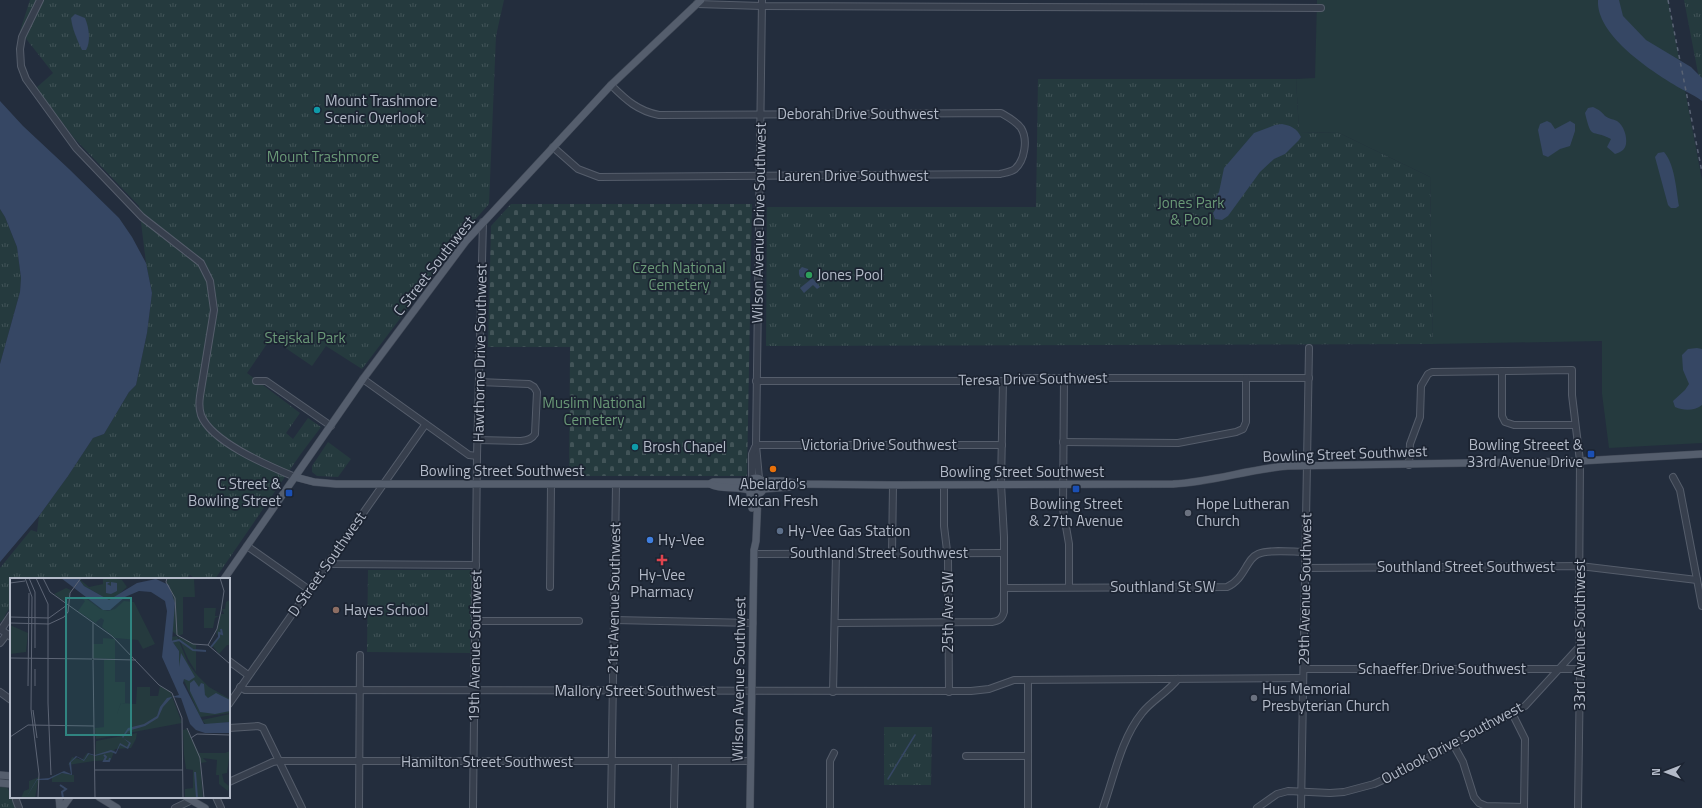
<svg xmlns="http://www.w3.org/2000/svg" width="1702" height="808" font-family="'Titillium Web',sans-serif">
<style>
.green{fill:#253a3e}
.cemetery{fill:url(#cemetery-stones)}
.park{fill:url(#park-tufts)}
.water{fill:#364764}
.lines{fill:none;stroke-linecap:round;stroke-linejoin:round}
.stream{stroke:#364764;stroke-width:1.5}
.minor-casing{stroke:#555d6b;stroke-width:8}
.major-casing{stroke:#404856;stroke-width:8}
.minor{stroke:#373f4d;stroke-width:6}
.major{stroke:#555e6d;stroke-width:7}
.rail{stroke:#596374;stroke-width:1.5;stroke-dasharray:4 4;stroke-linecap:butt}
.culture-dot{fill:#0f9aa8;stroke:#1c2432;stroke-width:1.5}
.leisure-dot{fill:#2e9e5b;stroke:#1c2432;stroke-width:1.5}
.transit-dot{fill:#1a4fb4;stroke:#1c2432;stroke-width:1.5}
.food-dot{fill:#e8710a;stroke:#1c2432;stroke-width:1.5}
.worship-dot{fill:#6b7280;stroke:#1c2432;stroke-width:1.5}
.service-dot{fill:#5c6f8a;stroke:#1c2432;stroke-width:1.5}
.shop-dot{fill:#3f7fe0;stroke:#1c2432;stroke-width:1.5}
.health-dot{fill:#e0444e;stroke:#1c2432;stroke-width:1.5}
.education-dot{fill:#8d6e63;stroke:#1c2432;stroke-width:1.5}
.labels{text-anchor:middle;stroke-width:3.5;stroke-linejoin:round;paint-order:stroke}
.poi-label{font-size:15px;fill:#b3bac8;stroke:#1c2432;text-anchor:start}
.street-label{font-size:15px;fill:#b3bac8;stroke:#1c2432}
.park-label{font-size:15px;fill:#6a9977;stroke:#1c2432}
.inset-river{fill:none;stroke:#364764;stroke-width:2}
.inset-road{fill:none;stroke:#5d6575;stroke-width:1}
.view{fill:#308480;fill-opacity:0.15;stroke:#308480;stroke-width:2}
.inset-edge{fill:none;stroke:#b3bac8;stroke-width:2}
</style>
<defs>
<pattern id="cemetery-stones" width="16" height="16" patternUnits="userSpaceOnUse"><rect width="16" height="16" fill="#253a3e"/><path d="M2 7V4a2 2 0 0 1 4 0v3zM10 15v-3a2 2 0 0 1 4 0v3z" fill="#425458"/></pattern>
<pattern id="park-tufts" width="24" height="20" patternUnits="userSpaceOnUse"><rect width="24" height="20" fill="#253a3e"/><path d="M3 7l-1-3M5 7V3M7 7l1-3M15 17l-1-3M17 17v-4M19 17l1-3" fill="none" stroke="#425458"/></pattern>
</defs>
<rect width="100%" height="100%" fill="#232d3d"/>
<path class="green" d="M1317 0H1668L1702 180V443L1609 448 1602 394V341L1433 344 1430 177 1339 133 1299 132 1296 79 1315 78Z"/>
<path class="cemetery" d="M511 204H752L747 476H569L570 347H488L491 226Z"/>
<g class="park">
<path d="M30 0H504L496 36 489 204 473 222 362 369 326 346 312 366 271 338 247 373 300 413 286 433 293 439 308 418 321 427 300 455 215 579H196L190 575 186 579H31V577L29 579H11V606L5 615 4 620 0 622V568L31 530 37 532 39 516 68 476 93 438 104 434 129 392 136 385 147 333 152 293 146 263 139 206 74 138 36 88 53 73 20 31Z"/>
<path d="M1684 0H1702V94Z"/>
<path d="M1038 79H1296L1299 132 1339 133 1430 177 1433 344 766 346 767 207H1036Z"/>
<path d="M0 209 5 217 17 247 21 278 20 292 0 364Z"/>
<path d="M328 442 351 459 338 477 317 476 312 472V466Z"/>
<path d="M368 570H472L470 653 367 652Z"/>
<path d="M884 727H932L931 785H884Z"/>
<path d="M0 786 7 787 17 808H0Z"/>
</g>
<g class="water">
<path d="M1598 0H1619L1623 16 1646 40 1691 67 1702 78V101C1693 94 1682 90 1673 84 1647 68 1596 34 1598 0Z"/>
<path d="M75 14 85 18C89 27 91 42 86 50H82C77 40 72 28 71 18Z"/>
<path d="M0 101 23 126 69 169 119 218 132 237 146 263 152 293 147 333 136 385 129 392 104 434 93 438 68 476 39 516 0 562V364L20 292 21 278 17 247 5 217 0 209Z"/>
<path d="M1593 107C1599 110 1601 111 1605 116 1609 119 1613 119 1617 121 1624 126 1627 136 1626 144 1625 150 1621 152 1615 154L1607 147 1611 139C1591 128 1592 142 1585 113L1588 108Z"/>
<path d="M1547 121 1551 123 1555 129 1570 121 1575 124V131L1570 146 1560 149 1548 157 1543 155 1538 130 1540 124Z"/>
<path d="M1282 124C1291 126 1297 128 1301 137L1299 140 1285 154 1274 159 1260 172 1228 216 1222 220 1215 219 1213 213 1215 210V199L1219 192 1224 168 1254 133 1275 125Z"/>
<path d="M1664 152C1675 165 1676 189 1679 206L1676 208H1671L1668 205 1655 157 1658 153Z"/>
<path d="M802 267 808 269 809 274 820 287 817 289 813 285 804 293 800 288 810 280 808 278 800 277 799 274V270Z"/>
<path d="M1697 348 1702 349V405C1694 411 1684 411 1675 407L1673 401 1685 390 1689 384 1683 370 1682 355 1688 349Z"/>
</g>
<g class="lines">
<path class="stream" d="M888 779 915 735"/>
<defs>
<g id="minor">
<path d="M40 0 22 37 20 49 21 66 26 79 76 148 142 217 201 263 210 281 214 310 200 396C199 403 199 409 201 415 211 442 269 466 295 477"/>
<path d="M697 4 762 6 1321 8"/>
<path d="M553 147 578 169 599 177 1000 174C1004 173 1011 172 1015 169 1025 160 1028 139 1021 128 1016 121 1008 117 1001 113L659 115C638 111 626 100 611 85"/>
<path d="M1502 371V416L1505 422 1514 425H1575"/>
<path d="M1064 378 1063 509 1069 544V587"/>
<path d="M363 379 469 455 477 456"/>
<path d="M256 381H266L331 426"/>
<path d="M756 381H1003L1028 378H1309"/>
<path d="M478 440 521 441C528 440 532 439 535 434L537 392 534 387 529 384 479 382"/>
<path d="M1063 442 1178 443 1236 432 1243 429 1246 422V378"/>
<path d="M756 445H1002"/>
<path d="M1409 465 1410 444 1420 417 1421 386 1428 374 1432 372 1572 370V395L1580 461 1579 605 1580 669 1578 808"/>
<path d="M1673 477 1680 490 1702 606"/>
<path d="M759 478 756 445 762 0"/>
<path d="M752 479V454L755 447"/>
<path d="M944 485V526L948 559 949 692"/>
<path d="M247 546 308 589"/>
<path d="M754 554 1004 553"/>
<path d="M892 554 893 485"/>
<path d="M329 561 333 564 476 565"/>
<path d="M1306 568 1580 566 1697 580"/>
<path d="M550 587 551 484"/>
<path d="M1004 588 1227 587C1245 579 1246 559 1258 554 1269 549 1293 552 1305 552"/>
<path d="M614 620 753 623"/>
<path d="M476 621H579"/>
<path d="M835 623 992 622C999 621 1002 619 1004 612V537L1001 484 1003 381"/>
<path d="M0 629 11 637"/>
<path d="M1 630 11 615"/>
<path d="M0 643 7 634"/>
<path d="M229 661 248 675"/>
<path d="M1304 669H1580"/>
<path d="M1028 680V808"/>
<path d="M240 687 245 690 971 691 989 689 1014 680 1303 678"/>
<path d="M0 692 11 700"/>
<path d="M833 692 836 554"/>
<path d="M229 704 425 425"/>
<path d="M1512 713 1525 739 1524 808"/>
<path d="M229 728 258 726 263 728 302 808"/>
<path d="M1453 744 1463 762 1474 797 1479 803 1486 806 1524 807"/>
<path d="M966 756H1028"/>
<path d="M229 782 273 762 279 761H750"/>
<path d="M216 797 221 808"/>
<path d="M16 800 19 808"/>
<path d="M175 808 192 800"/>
<path d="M359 808 360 655"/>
<path d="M473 808 477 456 483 222"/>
<path d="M611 808 616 484"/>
<path d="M674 808 675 761"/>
<path d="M830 808V761L834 753"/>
<path d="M1103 808C1114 777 1121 739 1142 713 1152 700 1167 693 1178 679"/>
<path d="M1257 808 1277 794 1288 791 1330 793 1344 792 1374 784 1403 771 1525 706 1580 646"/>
<path d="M1301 808 1309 348"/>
</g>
<g id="major">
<path d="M295 477 314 482 336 484H710L713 482H748"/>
<circle cx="756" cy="486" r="8"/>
<path d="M762 481H785L797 484 893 485 1173 484C1212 482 1249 469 1288 466L1580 461 1702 454"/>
<path d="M710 484C722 490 736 486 748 490"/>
<path d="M763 489 790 487 795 485"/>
<path d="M750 493 752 508"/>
<path d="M224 579 363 379 466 241 611 85 701 0"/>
<path d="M0 775 11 776"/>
<path d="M0 783 11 784"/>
<path d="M59 797 60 808"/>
<path d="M99 797 117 808"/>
<path d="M186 797 205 808"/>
<path d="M62 808 70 797"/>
<path d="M750 808 754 550 756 541 758 494"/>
</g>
</defs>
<use href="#minor" class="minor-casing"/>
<use href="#major" class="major-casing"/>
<use href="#minor" class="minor"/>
<use href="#major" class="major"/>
<path class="rail" d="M1668 0 1702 172"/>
</g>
<g class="culture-dot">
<circle cx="317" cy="110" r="4"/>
<circle cx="635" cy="447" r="4"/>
</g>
<circle class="leisure-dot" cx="809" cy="275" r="4"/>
<g class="transit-dot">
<rect x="1587" y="450" width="8" height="8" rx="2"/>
<rect x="1072" y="485" width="8" height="8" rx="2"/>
<rect x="285" y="489" width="8" height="8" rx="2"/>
</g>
<circle class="food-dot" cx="773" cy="469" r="4"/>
<g class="worship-dot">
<circle cx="1188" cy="513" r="4"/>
<circle cx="1254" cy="698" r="4"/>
</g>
<circle class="service-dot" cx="780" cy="531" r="4"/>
<circle class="shop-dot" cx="650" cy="540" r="4"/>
<path class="health-dot" d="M660 554h4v4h4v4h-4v4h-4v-4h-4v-4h4z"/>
<circle class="education-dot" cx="336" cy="610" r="4"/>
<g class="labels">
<g class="poi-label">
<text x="325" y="106">Mount Trashmore<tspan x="325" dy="17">Scenic Overlook</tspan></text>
<text x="817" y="280">Jones Pool</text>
<text x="1583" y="450" text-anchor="end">Bowling Streeet &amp;<tspan x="1583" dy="17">33rd Avenue Drive</tspan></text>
<text x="643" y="452">Brosh Chapel</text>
<text x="281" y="489" text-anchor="end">C Street &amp;<tspan x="281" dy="17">Bowling Street</tspan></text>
<text x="773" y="489" text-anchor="middle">Abelardo's<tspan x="773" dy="17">Mexican Fresh</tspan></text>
<text x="1076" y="509" text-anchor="middle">Bowling Street<tspan x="1076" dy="17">&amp; 27th Avenue</tspan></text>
<text x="1196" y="509">Hope Lutheran<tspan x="1196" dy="17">Church</tspan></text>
<text x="788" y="536">Hy-Vee Gas Station</text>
<text x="658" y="545">Hy-Vee</text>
<text x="662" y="580" text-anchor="middle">Hy-Vee<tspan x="662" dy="17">Pharmacy</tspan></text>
<text x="344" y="615">Hayes School</text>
<text x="1262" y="694">Hus Memorial<tspan x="1262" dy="17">Presbyterian Church</tspan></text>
</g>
<g class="street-label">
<text x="858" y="119">Deborah Drive Southwest</text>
<text x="853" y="181">Lauren Drive Southwest</text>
<text transform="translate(759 223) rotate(-89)" y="5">Wilson Avenue Drive Southwest</text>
<text transform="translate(434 266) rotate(-52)" y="5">C Street Southwest</text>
<text transform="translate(480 353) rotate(-89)" y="5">Hawthorne Drive Southwest</text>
<text transform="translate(1033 379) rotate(-1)" y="5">Teresa Drive Southwest</text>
<text x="879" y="450">Victoria Drive Southwest</text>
<text transform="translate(1345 454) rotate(-2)" y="5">Bowling Street Southwest</text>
<text x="502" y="476">Bowling Street Southwest</text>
<text x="1022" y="477">Bowling Street Southwest</text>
<text x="879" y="558">Southland Street Southwest</text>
<text transform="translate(327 564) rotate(-55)" y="5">D Street Southwest</text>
<text x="1466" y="572">Southland Street Southwest</text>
<text x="1163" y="592">Southland St SW</text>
<text transform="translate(1305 589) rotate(-89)" y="5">29th Avenue Southwest</text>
<text transform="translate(614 598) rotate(-89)" y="5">21st Avenue Southwest</text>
<text transform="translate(948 612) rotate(-90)" y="5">25th Ave SW</text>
<text transform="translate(1580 635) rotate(-90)" y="5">33rd Avenue Southwest</text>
<text transform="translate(475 646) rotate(-89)" y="5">19th Avenue Southwest</text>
<text x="1442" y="674">Schaeffer Drive Southwest</text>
<text transform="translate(739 679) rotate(-89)" y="5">Wilson Avenue Southwest</text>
<text x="635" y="696">Mallory Street Southwest</text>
<text transform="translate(1452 743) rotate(-28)" y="5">Outlook Drive Southwest</text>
<text x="487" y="767">Hamilton Street Southwest</text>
</g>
<g class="park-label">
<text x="323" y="162">Mount Trashmore</text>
<text x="1191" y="208">Jones Park<tspan x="1191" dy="17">&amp; Pool</tspan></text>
<text x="679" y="273">Czech National<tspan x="679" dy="17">Cemetery</tspan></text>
<text x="305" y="343">Stejskal Park</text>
<text x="594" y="408">Muslim National<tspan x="594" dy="17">Cemetery</tspan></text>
</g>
</g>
<g transform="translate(10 578)">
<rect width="220" height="220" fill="#232d3d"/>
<path d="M150 108 160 113 172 145 86 161 85 150 94 149V136L107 135 111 125 126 126 127 109H140V118H148Z" fill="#253a3e"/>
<path d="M220 22V67H217L209 76 202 67 209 58 206 55 211 36H214L212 31H215L216 24ZM177 151 189 175H215L220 173 217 195 212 196 214 204 219 208 218 213 209 206V197H206L207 182 193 180 197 184 190 185 193 220H175V211L183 210V192L176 191 174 177 173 152Z" fill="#253a3e"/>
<path d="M0 47 18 55 16 74 0 76V80ZM93 60 105 61V81L83 80V66H93Z" fill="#253a3e"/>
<path d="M68 0 79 9 93 6V0H103L112 2 117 9 105 20 98 22 74 8ZM158 0H184L185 19H173V56L168 58 162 53 165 25 156 6ZM56 10 61 12 58 21 54 23 44 16ZM73 18 90 31 98 33 105 31 114 23 124 24 145 66 133 71 128 62 105 60 92 49 94 42 91 40 86 44 87 46 68 33 75 23 71 20ZM194 30H206L205 38H209L205 40 203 50H194ZM167 58 178 85 187 97 199 109 220 121V135L190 139 169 91V73L162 63 161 59ZM168 58 186 67V94L178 81ZM94 82H105V104H115V125H111L107 136H94ZM220 136V144L196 147 192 142ZM127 155 126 161 121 170 105 171 101 182 85 183 86 163ZM77 175 84 178V183L58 187 62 179 72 182ZM52 195 64 197V204H42V198ZM29 199 25 220H11L14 213 19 211V203Z" fill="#253a3e"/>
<path d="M51 0H68L74 8 99 22 127 5 146 1 159 7 165 25 162 63 169 73V89L171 75 185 99 179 103 174 101 173 105 194 146 220 144V155H195L186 152 180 146 171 120 162 119 153 129 148 140 135 148 118 153 113 160 121 165 118 171 110 167 106 176 101 174 85 178 79 176 74 183 67 179 61 184 62 197 52 195 38 202H27L16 220 27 201 39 200 54 193 61 196 59 185 66 178 74 182 78 175 85 177 101 172 106 174 110 165 117 169 119 165 112 159 118 150 134 146 147 138 150 129 157 120 169 117 152 79 157 33 155 23 141 14 129 13 115 19 100 32H93ZM96 4H100L97 6 101 8V4L107 5V13L101 16 96 15ZM184 102 189 109 191 105 194 106 195 117 198 120 206 115 220 122V133L205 136 190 134 180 113V105Z" fill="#364764"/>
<path class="inset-river" d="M161 64 169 62 183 72 196 73M201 69 209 59V55L212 56 211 51M94 177 96 179 94 183H99L100 180M185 194 187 220M50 207 56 211 52 214 53 220"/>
<path class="inset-road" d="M15 0 22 19 21 131 29 196 28 220M19 0 25 14V70M26 0 38 26V125L41 197M33 0 40 14 102 58 149 107 162 115 172 140 173 220M157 0 156 4 165 20 167 57 183 66 198 67 220 86M0 5 15 3M0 39 39 40 57 27M0 45 39 46 54 39 58 34 60 15 71 0M198 67 207 51 211 33 214 13 210 0M0 80 82 81M83 81 126 82M83 81V44M83 82 85 220M18 108 19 15M25 108V91M23 132 27 160M177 150 190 180 194 220M0 159 18 147 84 148M181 160 187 156 220 157M85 192H173"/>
<path class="view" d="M56 20H121V157H56Z"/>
<rect width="220" height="220" class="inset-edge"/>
</g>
<g transform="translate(1666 772) rotate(270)" stroke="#1c2432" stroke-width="3" paint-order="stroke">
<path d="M0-3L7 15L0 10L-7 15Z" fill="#b3bac8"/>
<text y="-6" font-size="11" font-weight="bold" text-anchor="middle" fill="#b3bac8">N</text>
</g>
</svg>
